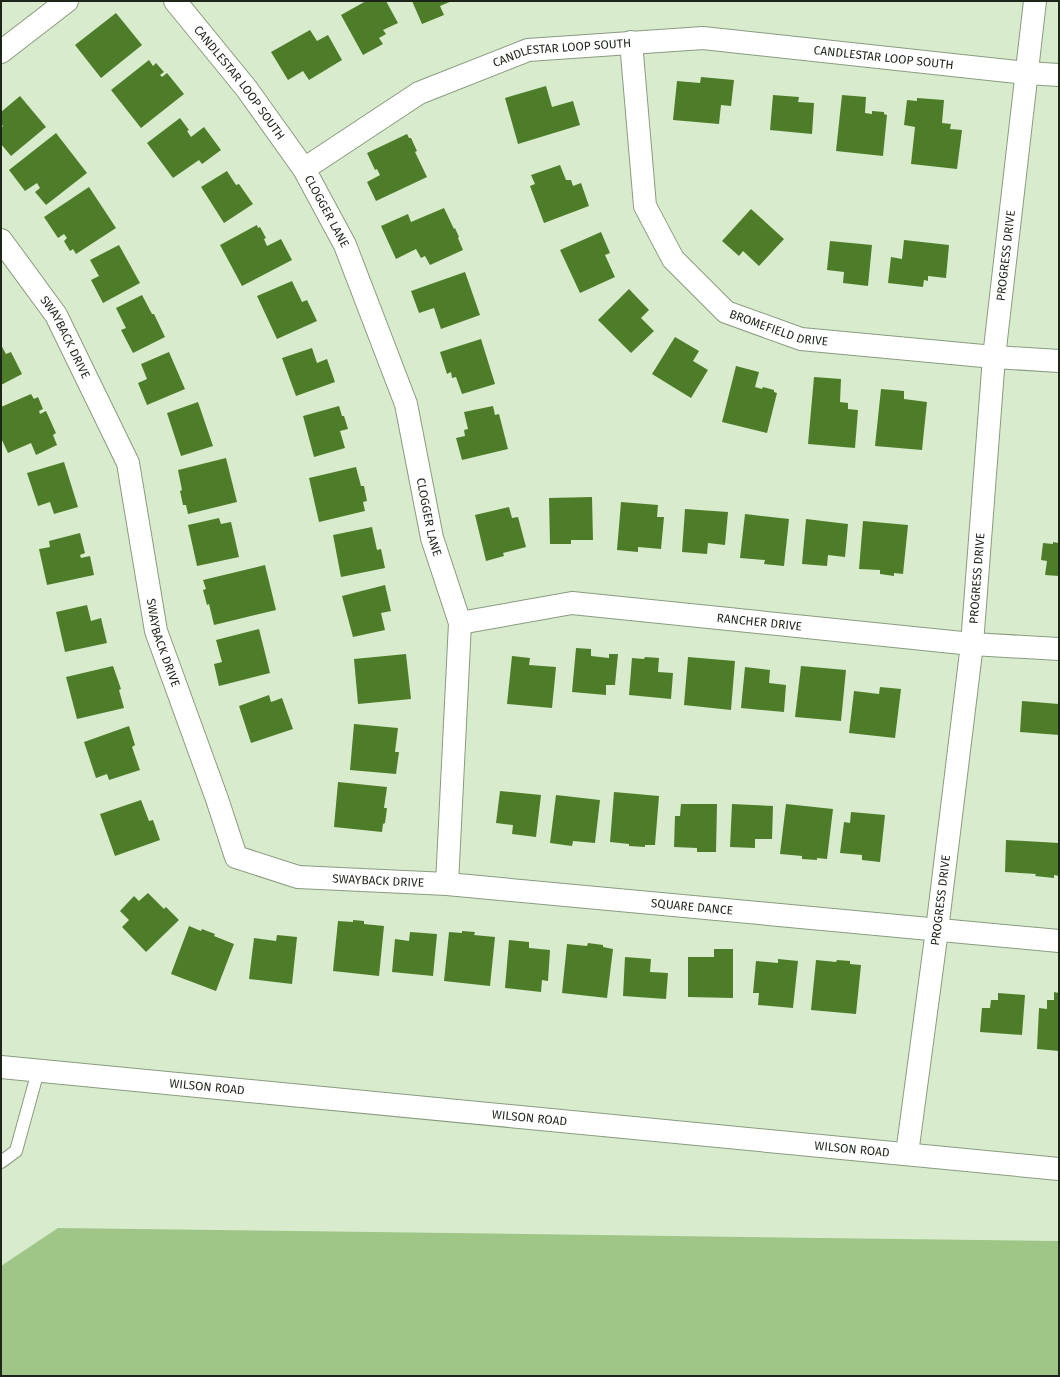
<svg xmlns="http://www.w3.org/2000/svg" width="1060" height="1377" font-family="'Fira Sans',sans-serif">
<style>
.green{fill:#9fc587}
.building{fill:#4e7d29}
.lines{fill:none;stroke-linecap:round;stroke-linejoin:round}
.lane-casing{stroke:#899b7e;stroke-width:14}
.street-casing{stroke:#899b7e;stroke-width:24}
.lane{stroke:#fff;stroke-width:12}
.street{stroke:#fff;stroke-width:22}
.labels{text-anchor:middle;stroke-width:3.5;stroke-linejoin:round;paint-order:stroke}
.street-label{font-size:12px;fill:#1e2519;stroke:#d8eccd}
</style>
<rect width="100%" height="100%" fill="#d8eccd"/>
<path class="green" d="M58 1228 1059 1241V1376H1V1266Z"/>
<g class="building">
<path d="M366 1 375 2 386 1 398 23 383 30 386 34 379 38 383 44 363 55 341 15Z"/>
<path d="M412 1H452L440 6 444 15 422 24Z"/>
<path d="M116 13 142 45 101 78 75 45Z"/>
<path d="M310 30 317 41 328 35 342 60 309 80 303 71 288 80 271 52Z"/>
<path d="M149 60 153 66 156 63 164 72 160 75 162 77 167 73 184 94 141 128 111 90Z"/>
<path d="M701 77 734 80 731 106 721 105 719 124 673 120 677 81 700 83Z"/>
<path d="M546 86 552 107 573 101 580 125 518 144 505 98Z"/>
<path d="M773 95 799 97 798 102 814 103 812 134 770 130Z"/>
<path d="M842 95 866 97 865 113 872 114V111L884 112V114L887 115 883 156 836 151Z"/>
<path d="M20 96 46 127 11 156 1 144V128L3 126 1 124V112Z"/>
<path d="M917 98 944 100 942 123 951 124 950 129 962 130 957 169 911 164 915 127 904 125 907 100 917 101Z"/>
<path d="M180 118 189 130 187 131 191 137 204 127 221 150 202 164 199 160 173 178 147 143Z"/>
<path d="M56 133 87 173 46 205 35 192 40 188 37 183 25 191 9 170Z"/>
<path d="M407 134 409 138H411L417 151 415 152 427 177 376 201 367 182 380 175 377 169 375 170 367 153Z"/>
<path d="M560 165 566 180H571L573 186 581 183 589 206 544 223 530 186 535 184 531 175Z"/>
<path d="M227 171 236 185 239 184 253 204 224 223 201 187Z"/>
<path d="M89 187 116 228 76 254 73 249 70 251 64 241 67 238 64 234 58 238 44 217Z"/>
<path d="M444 208 454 229 455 228 459 237 458 238 463 250 430 265 425 256 421 258 416 249 396 259 381 226 408 214 411 222Z"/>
<path d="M751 209 784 239 759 266 743 251 739 256 722 241Z"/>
<path d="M257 225 258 228 260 227 266 238 264 239 267 246 281 239 292 260 242 286 220 245Z"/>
<path d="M601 232 610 253 605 255 615 277 580 293 560 250Z"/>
<path d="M904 240 949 245 946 278 928 276V281L924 280 923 287 888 283 891 257 902 259Z"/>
<path d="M830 241 872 245 868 286 843 283 844 272 827 270Z"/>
<path d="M119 245 140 283 103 303 91 280 99 276 90 260Z"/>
<path d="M465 272 480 315 441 329 434 308 419 313 411 291Z"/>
<path d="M292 281 302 302 307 300 317 321 277 339 257 296Z"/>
<path d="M629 289 649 310 641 318 654 331 631 353 598 320Z"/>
<path d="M142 295 152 314H154L165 337 133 353 121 330 126 328 116 308Z"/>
<path d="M675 337 699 351 693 361 708 370 691 398 652 374Z"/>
<path d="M481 339 495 384 462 394 456 377 452 378 451 372 447 374 440 352Z"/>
<path d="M1 345 6 354 11 352 22 374 1 385Z"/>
<path d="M312 348 317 363 327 359 335 382 296 396 282 358Z"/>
<path d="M169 352 185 389 147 405 138 383 147 379 141 364Z"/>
<path d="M736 366 759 372 755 387 762 389 763 387 774 390V392L777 393 767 433 722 422Z"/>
<path d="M814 377 841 379 840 402 848 403V409L858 410 855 448 808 444Z"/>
<path d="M881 389 904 391V399L927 402 922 450 875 446Z"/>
<path d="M31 394 34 399 38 397 43 409 39 411 40 414 46 411 56 433 53 435 57 445 36 455 31 443 8 453 1 438V407Z"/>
<path d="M198 402 213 446 181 456 167 413Z"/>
<path d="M339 406 342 416H344L348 429 340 431 345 448 314 457 303 416Z"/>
<path d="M493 406 495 415 499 414 508 449 462 460 456 438 465 436 464 430 468 429 464 412Z"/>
<path d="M226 458 237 502 188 514 186 505H183L180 491 182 490 178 470Z"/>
<path d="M64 462 78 507 54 514 50 502 38 506 27 473Z"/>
<path d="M356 467 361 486H364L367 501 363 502 365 511 319 522 309 478Z"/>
<path d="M592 497 593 540H571V544H550L549 498Z"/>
<path d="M621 502 658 505 657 517H664L661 549 638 547V552L617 550Z"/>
<path d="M509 507 512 518 518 517 526 547 503 553 504 556 486 561 475 515Z"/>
<path d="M685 509 728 512 725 545 708 543 707 554 682 552Z"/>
<path d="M745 514 789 519 784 566 764 564 765 560 740 558Z"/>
<path d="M219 518 221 524 231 522 239 557 197 566 188 525Z"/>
<path d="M806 519 848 524 845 557 828 555 827 566 802 564Z"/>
<path d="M863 521 908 525 903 574 894 573V576L880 574V570L859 569Z"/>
<path d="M372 527 377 550 381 549 385 568 341 577 333 535Z"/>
<path d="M80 533 85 553 80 555 81 558 90 556 94 575 47 585 39 549 50 547 49 541Z"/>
<path d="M1053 542 1059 543V576L1045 575 1047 561 1041 560 1043 543 1053 544Z"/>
<path d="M265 565 276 610 214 625 209 604 207 605 203 590 206 589 203 580Z"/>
<path d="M385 585 391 611 381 613 385 630 353 637 342 596Z"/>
<path d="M87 605 91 621 101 618 107 643 65 652 56 612Z"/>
<path d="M259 629 270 673 219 686 214 664 222 662 216 640Z"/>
<path d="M576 648 591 649V656L609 658V654H618L615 685H606V695L572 692Z"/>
<path d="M406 654 411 699 358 704 354 659Z"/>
<path d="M512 656 530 658 529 665 556 667 552 708 507 704Z"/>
<path d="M645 657 659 658 658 672 673 673 671 699 629 695 632 658 644 659Z"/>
<path d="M688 657 735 661 731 710 684 705Z"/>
<path d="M113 666 121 689 119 690 124 708 77 719 66 677Z"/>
<path d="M801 666 846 670 841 721 795 717Z"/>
<path d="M745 667 770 670 769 683 786 685 784 712 741 708Z"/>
<path d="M880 687 901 689 895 738 849 733 854 691 879 694Z"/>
<path d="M269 695 271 702 282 698 293 729 251 743 239 706Z"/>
<path d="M1022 701 1059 704V735L1020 732Z"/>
<path d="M354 724 398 728 395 752H399L396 774 350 770Z"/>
<path d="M129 726 135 745 132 747 140 770 109 780 107 774 96 778 84 742Z"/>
<path d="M338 782 387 787 384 808H387L385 823 383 824 382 832 334 827Z"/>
<path d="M500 791 541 795 536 837 512 834 513 825 496 823Z"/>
<path d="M614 792 659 796 655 845H645V847L629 846V844L610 842Z"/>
<path d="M556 795 600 800 595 843 573 841 572 846 550 843Z"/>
<path d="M141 800 149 821 153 820 160 840 115 856 100 814Z"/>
<path d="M681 804H717L716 852H697V848L674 847 675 816H680Z"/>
<path d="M732 804 773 806 772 839H755V848L730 847Z"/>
<path d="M786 804 833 809 827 859 817 858V860L802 859V856L780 854Z"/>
<path d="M851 812 885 815 880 862 862 860V855L840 853 844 822 850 823Z"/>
<path d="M1006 840 1059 843V876L1054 875V878L1035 876 1036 874 1005 872Z"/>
<path d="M148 893 164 909 166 907 179 920 146 952 122 927 129 920 120 911 134 896 139 901Z"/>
<path d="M353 920 364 921V924L384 926 379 976 333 971 338 921 353 922Z"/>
<path d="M189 926 201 931 202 929 215 934 214 936 234 944 216 991 171 974Z"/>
<path d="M462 931 475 932 474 935 495 937 490 986 444 981 449 932 462 933Z"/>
<path d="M410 932 437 934 433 976 392 972 395 939 409 941Z"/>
<path d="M277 935 297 937 292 984 249 979 254 938 276 941Z"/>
<path d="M509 940 529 942V948L550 950 548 981 542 980 541 992 505 988Z"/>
<path d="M588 943 603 945V947L613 949 607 998 562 993 567 944 587 946Z"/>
<path d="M714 949H733V998L688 997V957H714Z"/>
<path d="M625 957 651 959 650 972 668 973 666 999 623 996Z"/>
<path d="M778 959 798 961 793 1008 758 1005 759 993H753L756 961 778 963Z"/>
<path d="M816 960 836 962 837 960 850 961V964L861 965 856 1014 811 1010Z"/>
<path d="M1054 992 1059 993V1051L1037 1049 1039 1008 1047 1009V1000H1054Z"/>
<path d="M998 993 1025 995 1022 1035 980 1032 982 1008H990L991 1000H998Z"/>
</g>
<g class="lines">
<defs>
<path id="lane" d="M1 1162 16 1151 38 1071"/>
<g id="street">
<path id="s1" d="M175 1 246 88 304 169 419 93 528 50 703 38 1026 73 1059 75"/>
<path id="s2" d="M631 42 645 206 673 259 726 312 801 339 994 357 1059 361"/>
<path d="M1 52 67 1"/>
<path id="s3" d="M304 169 345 245 406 404 432 538 460 623 447 884"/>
<path id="s4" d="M1 240 56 315 128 463 156 631 217 799 236 857 298 877 447 884 1059 941"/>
<path id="s5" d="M460 623 572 603 972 644 1059 649"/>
<path id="s6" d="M1 1067 1059 1169"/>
<path id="s7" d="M907 1154 937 930 972 644 994 357 1035 1"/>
</g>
</defs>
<use href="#lane" class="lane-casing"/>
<use href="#street" class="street-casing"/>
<use href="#lane" class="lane"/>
<use href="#street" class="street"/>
</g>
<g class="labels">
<g class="street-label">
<text dy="4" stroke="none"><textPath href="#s1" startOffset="500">CANDLESTAR LOOP SOUTH</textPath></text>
<text dy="4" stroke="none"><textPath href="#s1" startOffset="824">CANDLESTAR LOOP SOUTH</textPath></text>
<text dy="4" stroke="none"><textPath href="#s1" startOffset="104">CANDLESTAR LOOP SOUTH</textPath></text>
<text dy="4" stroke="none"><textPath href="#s3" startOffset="48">CLOGGER LANE</textPath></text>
<text dy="4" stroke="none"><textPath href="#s7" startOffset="904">PROGRESS DRIVE</textPath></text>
<text dy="4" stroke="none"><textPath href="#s2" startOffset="355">BROMEFIELD DRIVE</textPath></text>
<text dy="4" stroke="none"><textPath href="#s4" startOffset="117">SWAYBACK DRIVE</textPath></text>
<text dy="4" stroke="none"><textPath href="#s3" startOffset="372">CLOGGER LANE</textPath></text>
<text dy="4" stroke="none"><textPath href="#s7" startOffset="580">PROGRESS DRIVE</textPath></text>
<text dy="4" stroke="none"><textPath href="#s5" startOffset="302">RANCHER DRIVE</textPath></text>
<text dy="4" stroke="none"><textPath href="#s4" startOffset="441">SWAYBACK DRIVE</textPath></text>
<text dy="4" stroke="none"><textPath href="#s4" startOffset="813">SWAYBACK DRIVE</textPath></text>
<text dy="4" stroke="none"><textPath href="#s7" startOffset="256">PROGRESS DRIVE</textPath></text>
<text dy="4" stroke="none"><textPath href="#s4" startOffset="1128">SQUARE DANCE</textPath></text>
<text dy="4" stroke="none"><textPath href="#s6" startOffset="207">WILSON ROAD</textPath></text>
<text dy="4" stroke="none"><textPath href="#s6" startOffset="531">WILSON ROAD</textPath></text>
<text dy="4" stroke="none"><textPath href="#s6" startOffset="855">WILSON ROAD</textPath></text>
</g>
</g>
<rect width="1060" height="1377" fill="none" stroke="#1e2519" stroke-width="4"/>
</svg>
